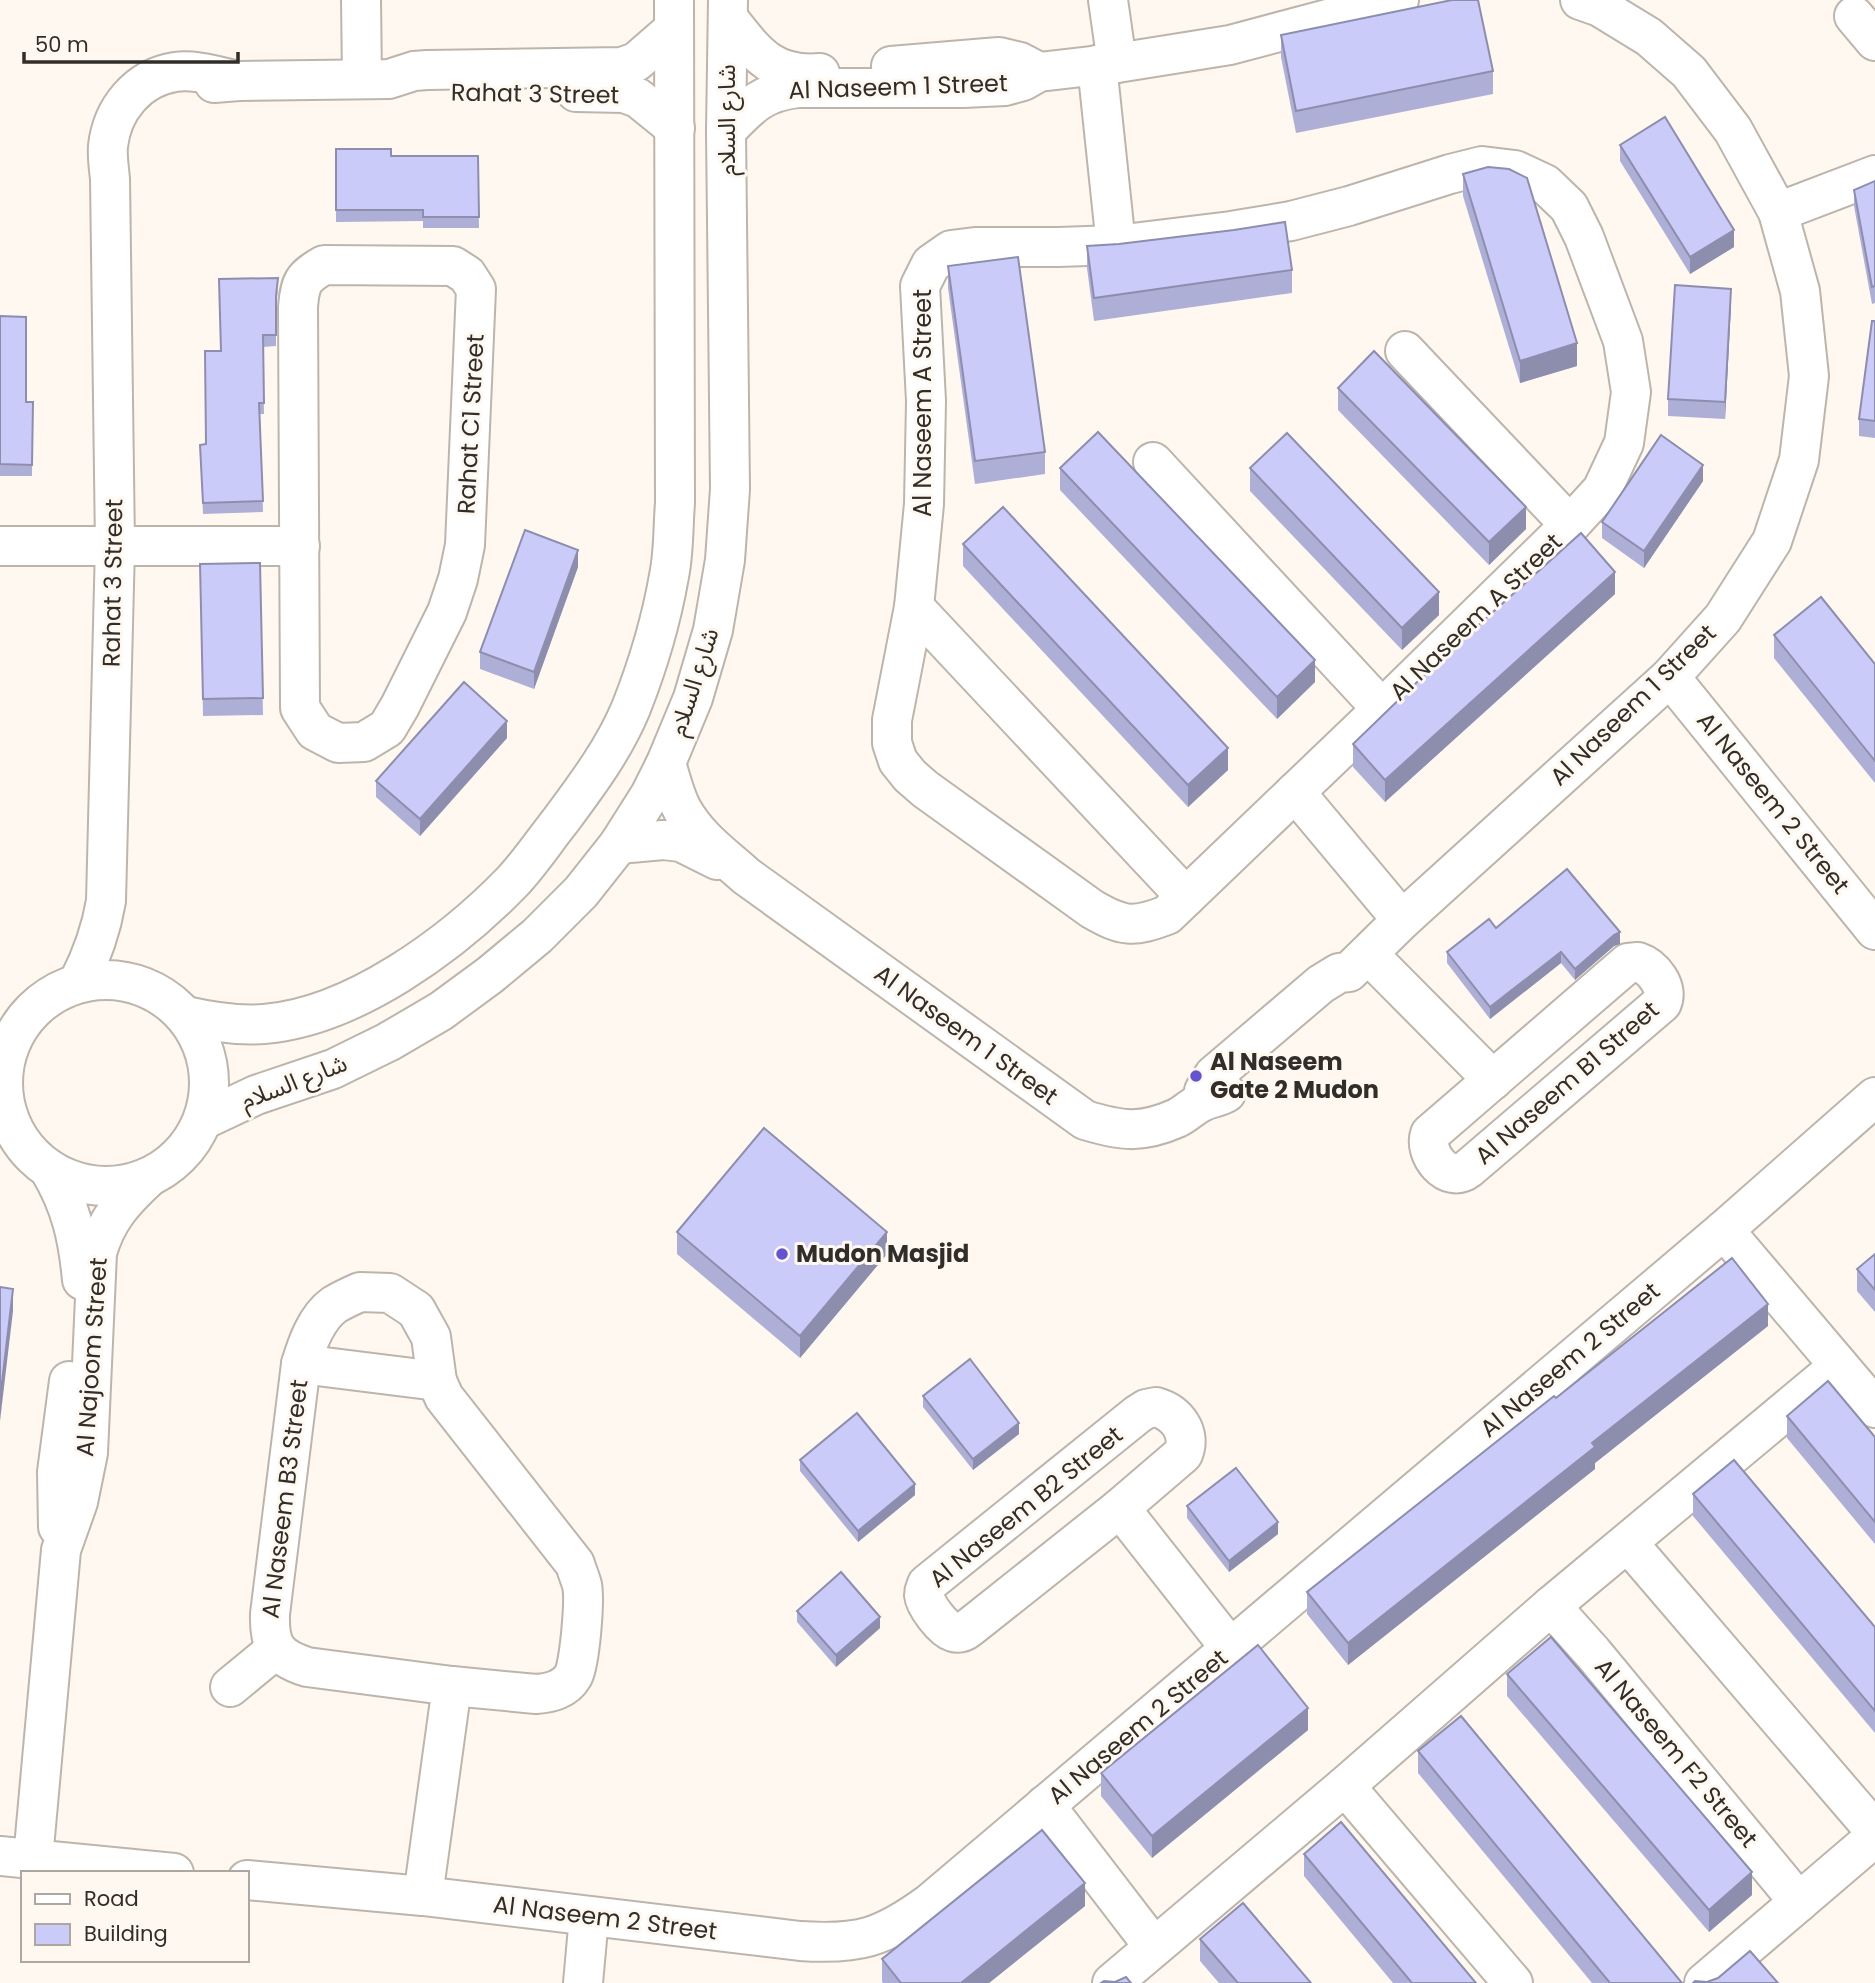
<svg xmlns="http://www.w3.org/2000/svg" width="1875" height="1983" font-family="Poppins,'Noto Sans Arabic',sans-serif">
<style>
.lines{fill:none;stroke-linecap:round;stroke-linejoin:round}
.minor-casing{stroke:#bdb5ac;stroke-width:42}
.minor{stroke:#fff;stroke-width:38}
.wall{fill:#aeafd6}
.shaded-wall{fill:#8d8eae}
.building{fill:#cacbf9;stroke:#8d8eae;stroke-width:2}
.poi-dot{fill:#6454cd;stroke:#fff8f0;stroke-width:2.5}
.labels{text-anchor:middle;stroke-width:6;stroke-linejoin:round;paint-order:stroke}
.street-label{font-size:24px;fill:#312e2a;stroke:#fff8f0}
.poi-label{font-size:24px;font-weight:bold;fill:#312e2a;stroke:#fff8f0;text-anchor:start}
</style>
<rect width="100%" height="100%" fill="#fff8f0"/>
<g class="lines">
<defs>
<g id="minor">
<path d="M361 0 362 78"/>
<path d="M1108 0 1117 63"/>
<path d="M1854 16 1875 41"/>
<path d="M728 18C755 52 771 77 820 73"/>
<path d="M1097 65 1116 245"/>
<path d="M891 66 999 57 1020 62 1039 72"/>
<path d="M214 83 239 81 389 79 414 71 427 70 622 67 636 62 674 29"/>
<path d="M576 92 624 93 638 98 675 128"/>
<path d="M726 131C750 106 762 92 798 88H963L1005 86 1023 81 1039 72 1117 63 1230 45 1399 0"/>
<path d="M1482 166 1515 170 1545 184 1569 207 1584 237 1623 341 1631 392 1624 443 1602 490 1570 525 1382 709 1167 915C1133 928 1123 927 1092 909L925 789 910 776 898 761 892 743V720L914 607 924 504 926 401 920 286 931 264 951 250 975 247H1058L1116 245 1231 231 1291 221 1349 206 1450 174Z"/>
<path d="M1778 212 1875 175"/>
<path d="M324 265 453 266 467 275 476 289 465 545 458 579 447 612 400 706 387 728 364 742 338 743 315 731 300 708 298 307C300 282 303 277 324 265Z"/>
<path d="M1405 351 1570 525"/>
<path d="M1153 462 1382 709"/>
<path d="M0 546H300"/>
<path d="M914 607 1186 897"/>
<path d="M1670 677 1875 930"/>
<path d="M666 763C671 779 675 797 683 811 698 838 724 856 746 876L1085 1120C1121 1131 1141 1134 1177 1118 1185 1114 1192 1107 1200 1103 1208 1098 1217 1098 1226 1093"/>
<path d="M1295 792 1402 920"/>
<path d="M619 844 663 840 681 842 717 860"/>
<path d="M1368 954 1493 1080"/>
<path d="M1638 962C1653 967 1669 987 1662 1003L1468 1169C1447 1185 1423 1153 1430 1134L1628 963Z"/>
<circle cx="106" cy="1083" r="103"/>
<path d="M78 983C92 956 101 931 106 901L115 546 110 179C109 168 107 157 108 146 112 110 137 78 175 72 196 69 219 77 239 81"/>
<path d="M186 1016C212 1022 238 1026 264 1024 353 1017 452 944 512 882 530 863 545 840 561 820 587 785 614 749 631 708 648 665 661 622 669 576 674 552 673 527 675 503L674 0"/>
<path d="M1202 1101 1204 1091 1214 1075 1321 984 1339 973 1349 972 1402 920 1670 677 1723 618 1772 541 1799 460 1809 376 1800 291 1778 212 1733 130 1689 72 1649 37 1600 7 1580 0"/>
<path d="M203 1120 256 1095 333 1069 388 1042 441 1011 490 975 537 936 581 892 619 844 650 795 666 763 693 698 713 630 725 560 730 489 726 131 728 0"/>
<path d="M49 1169C71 1206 78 1237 82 1280"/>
<path d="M1724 1230 1875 1408"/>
<path d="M360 1292 390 1293 416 1310 431 1337 437 1381 444 1397 575 1564C577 1571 580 1578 582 1585 585 1599 580 1664 573 1676 565 1690 550 1693 536 1694L452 1686 307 1667C276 1657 269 1646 270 1614L301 1364C307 1344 316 1318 334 1305 342 1300 351 1296 360 1292Z"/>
<path d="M301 1364 437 1381"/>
<path d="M1156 1407C1177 1413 1192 1433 1183 1454L1120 1508 969 1628C964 1632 959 1634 953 1632 943 1629 925 1605 924 1595 924 1590 925 1589 927 1584L1138 1414 1146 1409Z"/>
<path d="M1120 1508 1231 1649"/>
<path d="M58 1527 57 1472 69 1381"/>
<path d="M1628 1543 1875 1831"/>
<path d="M1551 1606 1593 1653 1799 1902"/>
<path d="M230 1687 276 1649"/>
<path d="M1345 1786 1513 1983"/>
<path d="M1045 1805 1154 1947"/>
<path d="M0 1856 174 1873"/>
<path d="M33 1859 61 1550 78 1502 88 1453 97 1253C106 1220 123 1201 148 1178"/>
<path d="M247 1880 423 1896 800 1941C859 1945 882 1938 930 1903L1724 1230 1875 1097"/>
<path d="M423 1896 452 1686"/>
<path d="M583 1983 589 1917"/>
<path d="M1112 1983 1345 1786 1551 1606 1839 1366"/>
<path d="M1704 1983 1875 1837"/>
</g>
</defs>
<use href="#minor" class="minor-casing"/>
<use href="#minor" class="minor"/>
</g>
<g class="wall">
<path d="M1281 35 1493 71V94L1296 133 1281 57Z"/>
<path d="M1620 145 1734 247 1690 274 1620 161Z"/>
<path d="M336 149 391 156H478L479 228H423V221L336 222Z"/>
<path d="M1463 174 1577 366 1520 383 1463 196Z"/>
<path d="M1875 181V303L1872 304 1854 206V190Z"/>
<path d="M1087 246 1292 270V293L1094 321 1087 268Z"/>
<path d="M948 266 1045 452V474L975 484 948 288Z"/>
<path d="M278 289 276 307V346L263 347 264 414H260L263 512 203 514 200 445 206 444Z"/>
<path d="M1731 305 1725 419 1668 416V399Z"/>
<path d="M0 316 26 402H33L32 476H0Z"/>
<path d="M1875 321V438L1859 436V419Z"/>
<path d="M1338 388 1526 529 1489 565 1338 410Z"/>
<path d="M1060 468 1315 682 1277 719 1060 490Z"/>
<path d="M1250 468 1439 615 1402 650 1250 491Z"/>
<path d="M1703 481 1644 568 1602 538V522Z"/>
<path d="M963 544 1228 770 1188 807 963 566Z"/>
<path d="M260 563 263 715 203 716 200 564Z"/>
<path d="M578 567 534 689 480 669V652Z"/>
<path d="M1615 594 1385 802 1353 767V744Z"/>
<path d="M1774 635 1875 664V783L1774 658Z"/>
<path d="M507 738 420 836 376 797V781Z"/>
<path d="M1496 928 1620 944 1614 946 1575 980 1561 963 1490 1019 1447 963V952Z"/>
<path d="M677 1232 887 1254 800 1358 677 1254Z"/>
<path d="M1875 1254V1312L1857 1291V1269Z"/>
<path d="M1768 1326 1595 1463V1469L1348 1665 1307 1614V1592L1556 1398Z"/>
<path d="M923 1396 1019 1434 973 1470 923 1407Z"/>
<path d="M1787 1416 1875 1437V1544L1787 1438Z"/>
<path d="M800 1460 915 1495 858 1542 800 1471Z"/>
<path d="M1693 1494 1875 1627V1733L1693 1516Z"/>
<path d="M1187 1506 1278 1534 1229 1572 1187 1518Z"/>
<path d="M797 1611 880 1628 836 1667 797 1622Z"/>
<path d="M1507 1674 1752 1895 1709 1932 1507 1696Z"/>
<path d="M1308 1730 1152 1858 1101 1796V1773Z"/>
<path d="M1418 1751 1682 1983H1592L1418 1773Z"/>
<path d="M1304 1854 1476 1983H1393L1304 1876Z"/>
<path d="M1085 1906 989 1983H883L882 1982V1959Z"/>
<path d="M1200 1939 1311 1983H1219L1200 1961Z"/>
</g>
<g class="shaded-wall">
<path d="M1734 230V247L1690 274V257Z"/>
<path d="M1731 289V305L1725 419V402Z"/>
<path d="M1577 343V366L1520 383V361Z"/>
<path d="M1703 465V481L1644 568V551Z"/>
<path d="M1526 507V529L1489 565V542Z"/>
<path d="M578 550V567L534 689V672Z"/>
<path d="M1615 572V594L1385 802V780Z"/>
<path d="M1439 592V615L1402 650V628Z"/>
<path d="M1315 660V682L1277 719V697Z"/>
<path d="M507 721V738L420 836V819Z"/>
<path d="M1228 748V770L1188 807V785Z"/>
<path d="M1620 932V944L1614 946 1575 980V969L1614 935Z"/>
<path d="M1561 952V963L1490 1019V1007Z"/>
<path d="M887 1232V1254L800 1358V1336Z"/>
<path d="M13 1289V1311L0 1421V1399Z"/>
<path d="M1768 1304V1326L1595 1463V1469L1348 1665V1643L1592 1443Z"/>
<path d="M1019 1423V1434L973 1470V1459Z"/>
<path d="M915 1484V1495L858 1542V1531Z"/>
<path d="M1278 1522V1534L1229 1572V1561Z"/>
<path d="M880 1617V1628L836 1667V1655Z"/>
<path d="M1308 1708V1730L1152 1858V1836Z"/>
<path d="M1752 1872V1895L1709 1932V1910Z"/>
<path d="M1085 1883V1906L989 1983H961Z"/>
</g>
<g class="building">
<path d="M1452 0H1478L1493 71 1296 111 1281 35Z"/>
<path d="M1665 117 1734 230 1690 257 1620 145Z"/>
<path d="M336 149H391V156H478L479 217H423V210H336Z"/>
<path d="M1488 167 1509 169 1527 178 1577 343 1520 361 1463 174Z"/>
<path d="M1875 181V286L1872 287 1854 190Z"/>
<path d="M1285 222 1292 270 1094 298 1087 246 1119 244 1234 230Z"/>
<path d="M1018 257 1045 452 975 461 948 266Z"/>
<path d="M278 278 276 296V335H263L264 403H259L263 501 203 503 200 445 206 444 205 351H221L219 279Z"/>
<path d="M1675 285 1731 289 1725 402 1668 399Z"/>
<path d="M0 316 26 317V402H33L32 465 0 464Z"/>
<path d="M1872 321H1875V421L1859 419Z"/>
<path d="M1374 351 1526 507 1489 542 1338 388Z"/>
<path d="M1098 432 1315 660 1277 697 1060 468Z"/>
<path d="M1287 433 1439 592 1402 628 1250 468Z"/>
<path d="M1661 435 1703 465 1644 551 1602 522Z"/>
<path d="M1003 507 1228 748 1188 785 963 544Z"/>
<path d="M525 530 578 550 534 672 480 652Z"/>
<path d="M1581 533 1615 572 1385 780 1353 744 1446 654Z"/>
<path d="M260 563 263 698 203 699 200 564Z"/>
<path d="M1821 597 1875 664V761L1774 635Z"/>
<path d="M464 682 507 721 420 819 376 781Z"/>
<path d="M1567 869 1620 932 1614 935 1575 969 1561 952 1490 1007 1447 952 1489 919 1496 928Z"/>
<path d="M764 1128 887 1232 800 1336 677 1232Z"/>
<path d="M1875 1254V1290L1857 1269Z"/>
<path d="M1732 1258 1768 1304 1592 1443 1595 1447 1348 1643 1307 1592 1554 1396 1556 1398Z"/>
<path d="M0 1287 13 1289 0 1399Z"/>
<path d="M970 1359 1019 1423 973 1459 923 1396Z"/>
<path d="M1828 1381 1875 1437V1522L1787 1416Z"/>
<path d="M857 1413 915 1484 858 1531 800 1460Z"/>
<path d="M1734 1460 1875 1627V1711L1693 1494Z"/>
<path d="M1236 1468 1278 1522 1229 1561 1187 1506Z"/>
<path d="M841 1572 880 1617 836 1655 797 1611Z"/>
<path d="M1551 1637 1752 1872 1709 1910 1507 1674Z"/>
<path d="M1258 1645 1308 1708 1152 1836 1101 1773Z"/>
<path d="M1461 1716 1682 1983H1610L1418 1751Z"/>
<path d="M1341 1822 1476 1983H1412L1304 1854Z"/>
<path d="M1042 1830 1085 1883 961 1983H901L882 1959Z"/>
<path d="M1243 1903 1311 1983H1238L1200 1939Z"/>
<path d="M1750 1951 1778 1983H1693L1695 1981 1707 1982 1718 1978Z"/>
<path d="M1126 1977 1131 1983H1101L1104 1981 1115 1982Z"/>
</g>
<g class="poi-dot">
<circle cx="1196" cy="1076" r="7"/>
<circle cx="782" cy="1254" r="7"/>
</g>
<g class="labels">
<g class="street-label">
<text transform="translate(898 87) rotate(-2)" y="8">Al Naseem 1 Street</text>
<text transform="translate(535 94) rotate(1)" y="8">Rahat 3 Street</text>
<text transform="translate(727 120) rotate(-90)" y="8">شارع السلام</text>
<text transform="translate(923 403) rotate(-90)" y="8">Al Naseem A Street</text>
<text transform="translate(471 424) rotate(-87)" y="8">Rahat C1 Street</text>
<text transform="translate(113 583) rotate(-89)" y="8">Rahat 3 Street</text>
<text transform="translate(1476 617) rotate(-44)" y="8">Al Naseem A Street</text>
<text transform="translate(694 682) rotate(-72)" y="8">شارع السلام</text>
<text transform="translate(1633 705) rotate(-44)" y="8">Al Naseem 1 Street</text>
<text transform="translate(1773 803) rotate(51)" y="8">Al Naseem 2 Street</text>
<text transform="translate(966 1035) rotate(36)" y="8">Al Naseem 1 Street</text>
<text transform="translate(294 1082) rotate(-21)" y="8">شارع السلام</text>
<text transform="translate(1567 1083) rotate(-41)" y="8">Al Naseem B1 Street</text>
<text transform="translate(92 1357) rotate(-86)" y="8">Al Najoom Street</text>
<text transform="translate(1570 1360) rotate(-40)" y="8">Al Naseem 2 Street</text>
<text transform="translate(285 1499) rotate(-83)" y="8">Al Naseem B3 Street</text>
<text transform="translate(1026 1507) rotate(-39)" y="8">Al Naseem B2 Street</text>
<text transform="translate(1138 1727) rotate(-40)" y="8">Al Naseem 2 Street</text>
<text transform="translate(1676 1753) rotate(50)" y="8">Al Naseem F2 Street</text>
<text transform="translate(605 1918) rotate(7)" y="8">Al Naseem 2 Street</text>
</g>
<g class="poi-label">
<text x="1210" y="1070">Al Naseem<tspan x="1210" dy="28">Gate 2 Mudon</tspan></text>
<text x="796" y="1262">Mudon Masjid</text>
</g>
</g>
<rect x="21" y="1871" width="228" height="91" fill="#fff8f0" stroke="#ada7a1" stroke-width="2"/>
<rect x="35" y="1894" width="35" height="10" fill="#ffffff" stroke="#ada7a1" stroke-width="2"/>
<text x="84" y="1906" font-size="21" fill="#312e2a">Road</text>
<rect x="35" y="1924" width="35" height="21" fill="#cacbf9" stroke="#ada7a1" stroke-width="2"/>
<text x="84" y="1941" font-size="21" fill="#312e2a">Building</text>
<path d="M24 52v10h214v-10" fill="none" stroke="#312e2a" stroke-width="3.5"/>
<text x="35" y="52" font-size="21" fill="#312e2a" stroke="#fff8f0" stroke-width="5" paint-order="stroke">50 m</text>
</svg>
